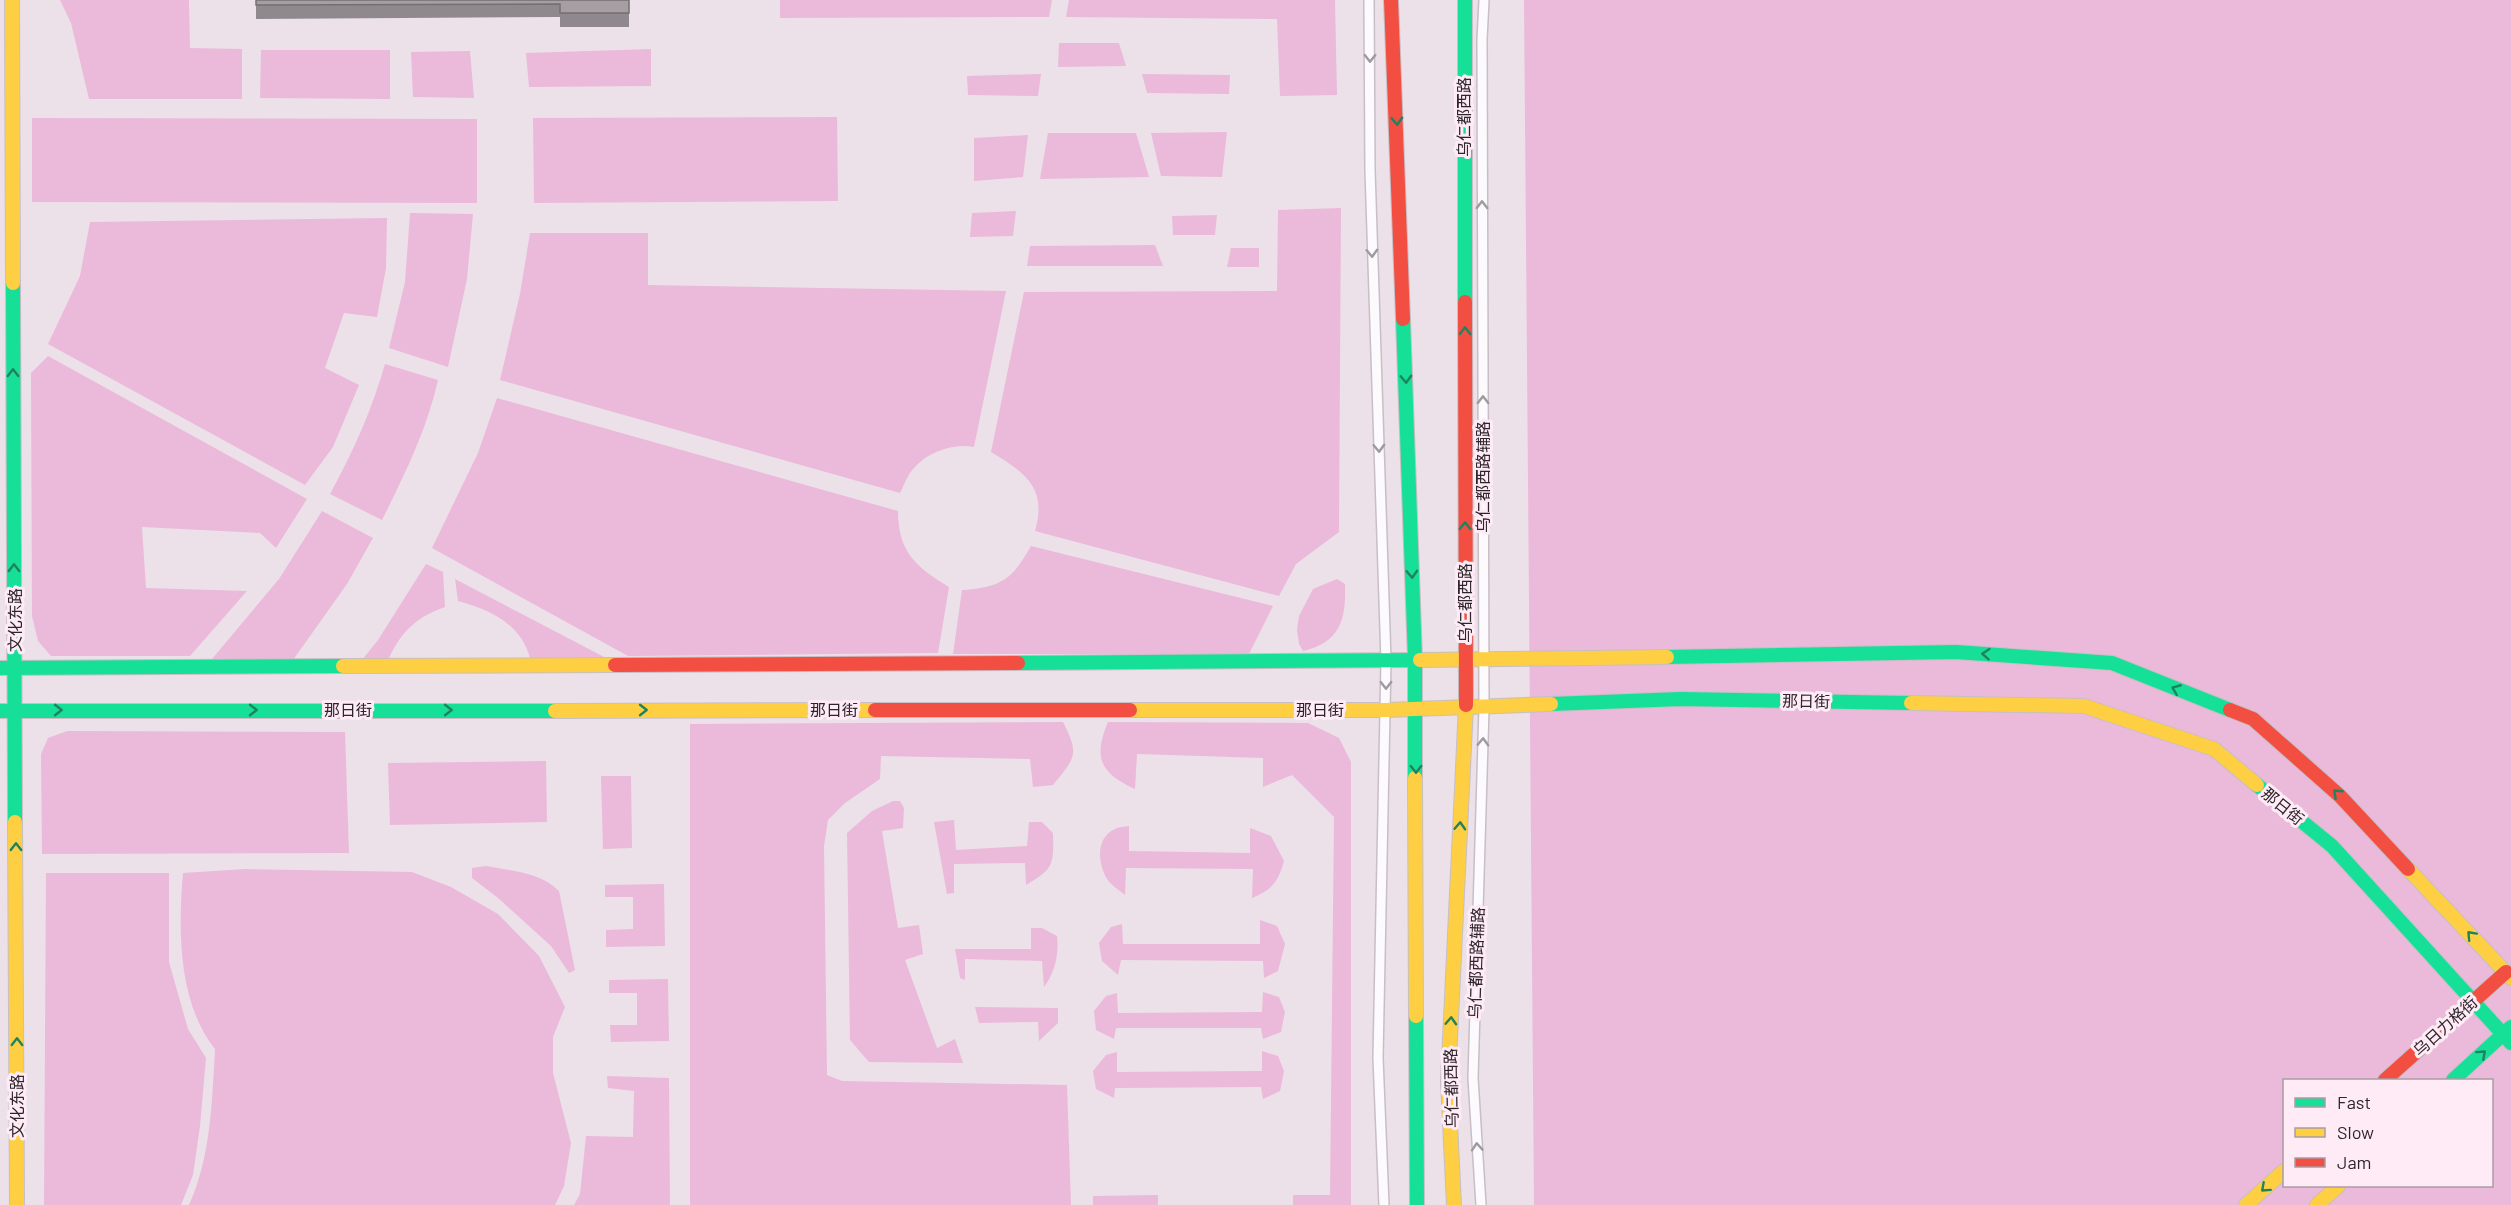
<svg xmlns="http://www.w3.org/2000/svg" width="2511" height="1205" font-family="Barlow,'Noto Sans SC',sans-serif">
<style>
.green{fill:#ebb9da;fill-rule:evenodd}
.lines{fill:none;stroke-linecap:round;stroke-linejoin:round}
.lane-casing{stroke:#c7bfc4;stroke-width:12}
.fast-casing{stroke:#c7bfc4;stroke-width:16}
.slow-casing{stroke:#c7bfc4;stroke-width:16}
.jam-casing{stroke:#c7bfc4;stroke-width:16}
.lane{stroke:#fcfafc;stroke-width:9}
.fast{stroke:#16e098;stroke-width:14}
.slow{stroke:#ffcf43;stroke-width:14}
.jam{stroke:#f24e42;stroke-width:14}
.wall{fill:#8f888c}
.building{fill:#a69ea3;stroke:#746f72;stroke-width:1.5}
.oneway{stroke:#9e9a9d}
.oneway2{stroke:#218260}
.labels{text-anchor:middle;stroke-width:6;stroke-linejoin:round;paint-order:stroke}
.street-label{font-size:16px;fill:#2c2529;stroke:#feebf6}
</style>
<rect width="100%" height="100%" fill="#ece1e8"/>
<g class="green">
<path d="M60 0H189L190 48 242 49V99H89L71 23Z"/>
<path d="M780 0H1052L1049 17 780 18Z"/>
<path d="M1069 0H1335L1337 95 1280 96 1277 19 1066 17Z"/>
<path d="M1524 0H2511V1205H1534ZM2284 1080H2492V1186H2284Z"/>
<path d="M1059 43H1119L1126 66 1058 67Z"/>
<path d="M651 49V86L529 87 526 53Z"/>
<path d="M261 50H390V99L260 98Z"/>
<path d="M470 51 474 98 413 97 411 52Z"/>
<path d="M1041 74 1038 96 968 95 967 76Z"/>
<path d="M1142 74 1230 75 1229 94 1147 93Z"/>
<path d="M837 117 838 201 534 203 533 118Z"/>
<path d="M32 118 477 119V203L32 202Z"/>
<path d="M1227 132 1222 177 1161 176 1151 133Z"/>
<path d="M1048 133H1136L1149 177 1040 179Z"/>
<path d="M1028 135 1023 177 974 181V138Z"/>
<path d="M1341 208 1339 532 1296 564 1279 596 1035 531C1048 487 1024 472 991 452L1024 292 1277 291 1278 210Z"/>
<path d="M1016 211 1013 236 970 237 972 213Z"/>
<path d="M410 213 473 214 467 279 448 367 389 348 405 282Z"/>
<path d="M1217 215 1215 235H1173L1172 216Z"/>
<path d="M387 218 386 268 377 317 344 313 325 368 359 385 333 447 305 485 48 344 80 276 90 222Z"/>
<path d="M530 233H648V285L1006 291 974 447C953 443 928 452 914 468 908 474 904 485 900 493L500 380 520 294Z"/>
<path d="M1155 245 1163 266H1027L1030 246Z"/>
<path d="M1231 248H1259V267H1227Z"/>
<path d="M48 356 307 499 276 548 260 533 142 527 146 588 247 591 190 656H51L38 641 32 616 31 373Z"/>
<path d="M385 364 438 380C427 429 405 474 382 520L330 494C353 452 372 410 385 364Z"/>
<path d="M497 398 898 511C898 552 916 567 949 587L938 653 628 656 432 548 478 453Z"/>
<path d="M322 511 373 538 347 584 293 660 212 659 279 579Z"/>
<path d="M1031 546 1273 606 1249 654H953L962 590C1001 587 1012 580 1031 546Z"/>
<path d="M426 564 443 572 445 607C416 617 401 632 388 660H362L378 640Z"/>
<path d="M455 579 608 659 530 658C521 624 489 609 458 601Z"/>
<path d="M1337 579 1345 584C1346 619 1341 642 1303 651L1299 644 1297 630 1299 616 1313 589Z"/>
<path d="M1063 722C1080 755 1075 758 1053 785L1033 787 1030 759 881 756 880 779 845 803 828 820 824 846 827 1075 842 1081 1067 1085 1071 1205H690V724Z"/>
<path d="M1108 722 1308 723 1339 738 1351 762V1205H1293V1195H1330L1334 817 1292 775 1263 787V758L1137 754 1135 789C1100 773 1093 758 1108 722Z"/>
<path d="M67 731 345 732 349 853 42 854 41 754 48 738Z"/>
<path d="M546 761 547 822 390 825 388 763Z"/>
<path d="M601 776H631L632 848 603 849Z"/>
<path d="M893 801H900L904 808 903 828 882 831 898 928 919 925 923 954 905 960 937 1048 955 1039 963 1063 869 1062 850 1040 847 833 872 811Z"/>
<path d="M954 820 956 850 1027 846 1029 822H1042L1053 833C1054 866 1053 869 1026 885L1025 863 954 864V893L947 894 934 822Z"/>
<path d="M1129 826V851L1250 853V828L1271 836 1284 861C1278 882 1272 890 1252 898L1253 869 1126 868 1125 895C1119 890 1111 885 1107 879 1098 864 1095 838 1115 829 1118 827 1125 827 1129 826Z"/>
<path d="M486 866C511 871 540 872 559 891L575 970 569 973 551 946 498 898 472 878V868Z"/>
<path d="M245 869 412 872 451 887 498 914 539 956 565 1007 553 1037V1073L571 1143 564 1186 555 1205H189C211 1157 212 1101 215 1049 178 1003 178 930 183 873Z"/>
<path d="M46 873H169V962L188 1029 206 1058 200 1126 193 1175 181 1205H44Z"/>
<path d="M664 884 665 946 606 947V930L633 929V897H605V885Z"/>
<path d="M1260 920 1277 926 1285 944 1278 971 1264 978 1263 961 1121 960 1118 975 1102 961 1099 943 1111 927 1122 924 1123 944H1260Z"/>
<path d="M1031 928H1042L1057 936C1059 955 1055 972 1044 987L1042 961 965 959V980L960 978 955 949H1031Z"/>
<path d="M668 979 669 1041 611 1042 610 1025H637V993H609V980Z"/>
<path d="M1263 992 1279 997 1285 1012 1281 1032 1263 1039 1261 1028H1116L1114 1039 1096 1030 1094 1011 1106 996 1117 993 1118 1013 1262 1012Z"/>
<path d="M975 1007 1058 1008V1023L1039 1041 1038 1022 979 1023Z"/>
<path d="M1262 1051 1278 1056 1284 1071 1280 1091 1263 1099 1261 1087 1115 1088 1114 1098 1096 1089 1093 1071 1106 1055 1117 1052V1072L1262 1071Z"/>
<path d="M607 1076 669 1078 670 1205H574L580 1194 586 1136 633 1137 634 1091 608 1088Z"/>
<path d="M1158 1195V1205H1093V1196Z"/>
</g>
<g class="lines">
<defs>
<g id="lane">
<path d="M1369 0 1370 170 1386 661 1378 1058 1384 1205"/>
<path d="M1481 1205 1473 1078 1484 708 1482 40 1484 0"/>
</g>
<g id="fast">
<path d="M1465 0V302"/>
<path d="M13 283 15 822"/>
<path d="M1403 319 1415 659V778"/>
<path d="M1667 657 1956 652 2112 663 2230 710"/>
<path d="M1018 663 1420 660"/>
<path d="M0 668 343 666"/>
<path d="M1551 704 1681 699 1911 703"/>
<path d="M0 711H555"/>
<path d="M2257 785 2332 846 2511 1043"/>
<path d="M1416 1016 1417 1205"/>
<path d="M2453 1080 2511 1027"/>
</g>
<g id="slow">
<path d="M12 0 13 283"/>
<path d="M1420 660 1667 657"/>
<path d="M343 666 615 665"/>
<path d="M1911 703 2084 706 2214 749 2257 785"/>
<path d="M1130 710H1386L1551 704"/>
<path d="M555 711 875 710"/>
<path d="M1415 778 1416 1016"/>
<path d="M15 822 17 1205"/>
<path d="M2408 869 2511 978"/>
<path d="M1454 1205 1448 1081 1466 705"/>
<path d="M2246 1205 2284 1171"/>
<path d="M2317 1205 2338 1186"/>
</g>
<g id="jam">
<path d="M1391 0 1403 319"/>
<path d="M1465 302 1466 705"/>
<path d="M615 665 1018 663"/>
<path d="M875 710H1130"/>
<path d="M2230 710 2253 719 2340 796 2408 869"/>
<path d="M2385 1080 2506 972"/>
</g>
</defs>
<use href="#lane" class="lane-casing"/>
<use href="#fast" class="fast-casing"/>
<use href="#slow" class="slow-casing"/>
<use href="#jam" class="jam-casing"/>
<use href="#lane" class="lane"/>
<use href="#fast" class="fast"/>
<use href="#slow" class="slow"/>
<use href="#jam" class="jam"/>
</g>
<path class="wall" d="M256 0H629V27H560V17L256 19Z"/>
<path class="building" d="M256 0H629V13H560V4L256 5Z"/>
<defs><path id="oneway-chevron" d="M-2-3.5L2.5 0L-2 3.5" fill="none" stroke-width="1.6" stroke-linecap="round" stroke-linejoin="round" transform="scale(1.5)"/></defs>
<g class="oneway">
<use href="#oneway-chevron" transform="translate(1370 58) rotate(90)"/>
<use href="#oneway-chevron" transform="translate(1482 205) rotate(-90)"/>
<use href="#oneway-chevron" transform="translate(1372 253) rotate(88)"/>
<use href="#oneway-chevron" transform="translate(1483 400) rotate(-90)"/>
<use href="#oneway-chevron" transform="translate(1379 448) rotate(88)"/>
<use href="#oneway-chevron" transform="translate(1386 685) rotate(90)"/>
<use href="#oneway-chevron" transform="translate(1483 742) rotate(-88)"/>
<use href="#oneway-chevron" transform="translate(1477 1147) rotate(-94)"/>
</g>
<g class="oneway2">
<use href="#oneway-chevron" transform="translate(1397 121) rotate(88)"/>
<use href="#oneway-chevron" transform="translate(1465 331) rotate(-90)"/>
<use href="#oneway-chevron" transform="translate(13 373) rotate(-90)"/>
<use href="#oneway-chevron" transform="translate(1406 379) rotate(88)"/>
<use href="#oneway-chevron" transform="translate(1465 526) rotate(-90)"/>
<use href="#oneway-chevron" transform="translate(14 568) rotate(-90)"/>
<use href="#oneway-chevron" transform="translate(1412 574) rotate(88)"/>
<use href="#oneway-chevron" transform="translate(1986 654) rotate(-176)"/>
<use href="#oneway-chevron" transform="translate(2176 689) rotate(-158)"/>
<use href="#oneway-chevron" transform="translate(58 710)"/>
<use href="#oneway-chevron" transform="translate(253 710)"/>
<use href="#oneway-chevron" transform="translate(448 710)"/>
<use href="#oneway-chevron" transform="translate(643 710)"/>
<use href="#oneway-chevron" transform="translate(1416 769) rotate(90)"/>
<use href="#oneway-chevron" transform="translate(2337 793) rotate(-137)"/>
<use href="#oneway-chevron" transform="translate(1460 826) rotate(-87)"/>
<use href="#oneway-chevron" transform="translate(16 847) rotate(-90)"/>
<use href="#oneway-chevron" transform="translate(2471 935) rotate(-133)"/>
<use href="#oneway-chevron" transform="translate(1451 1021) rotate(-87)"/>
<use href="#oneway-chevron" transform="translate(17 1042) rotate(-90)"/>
<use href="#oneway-chevron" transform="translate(2482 1054) rotate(-42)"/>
<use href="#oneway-chevron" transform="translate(2265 1188) rotate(138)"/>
</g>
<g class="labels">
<g class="street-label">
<text transform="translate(1464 117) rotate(-90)" y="6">乌仁都西路</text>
<text transform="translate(1483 477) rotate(-90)" y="6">乌仁都西路辅路</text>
<text transform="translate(1465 603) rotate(-90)" y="6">乌仁都西路</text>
<text transform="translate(15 620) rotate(-90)" y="6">文化东路</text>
<text transform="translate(1806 701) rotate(1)" y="6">那日街</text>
<text x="348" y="716">那日街</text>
<text x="834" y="716">那日街</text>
<text x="1320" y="716">那日街</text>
<text transform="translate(2283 806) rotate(39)" y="6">那日街</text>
<text transform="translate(1476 963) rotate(-88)" y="6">乌仁都西路辅路</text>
<text transform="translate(2445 1026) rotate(-42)" y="6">乌日力格街</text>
<text transform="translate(1451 1088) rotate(-91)" y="6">乌仁都西路</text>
<text transform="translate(17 1106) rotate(-90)" y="6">文化东路</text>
</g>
</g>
<rect x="2283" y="1079" width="210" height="108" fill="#feebf6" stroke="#aa9ca4" stroke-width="1.5"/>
<rect x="2295" y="1098" width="30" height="9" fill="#16e098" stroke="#aa9ca4" stroke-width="1.5"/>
<text x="2337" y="1109" font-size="18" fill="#2c2529">Fast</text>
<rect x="2295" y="1128" width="30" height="9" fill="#ffcf43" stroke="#aa9ca4" stroke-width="1.5"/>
<text x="2337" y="1139" font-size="18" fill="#2c2529">Slow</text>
<rect x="2295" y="1158" width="30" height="9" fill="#f24e42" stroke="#aa9ca4" stroke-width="1.5"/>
<text x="2337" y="1169" font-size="18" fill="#2c2529">Jam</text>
</svg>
